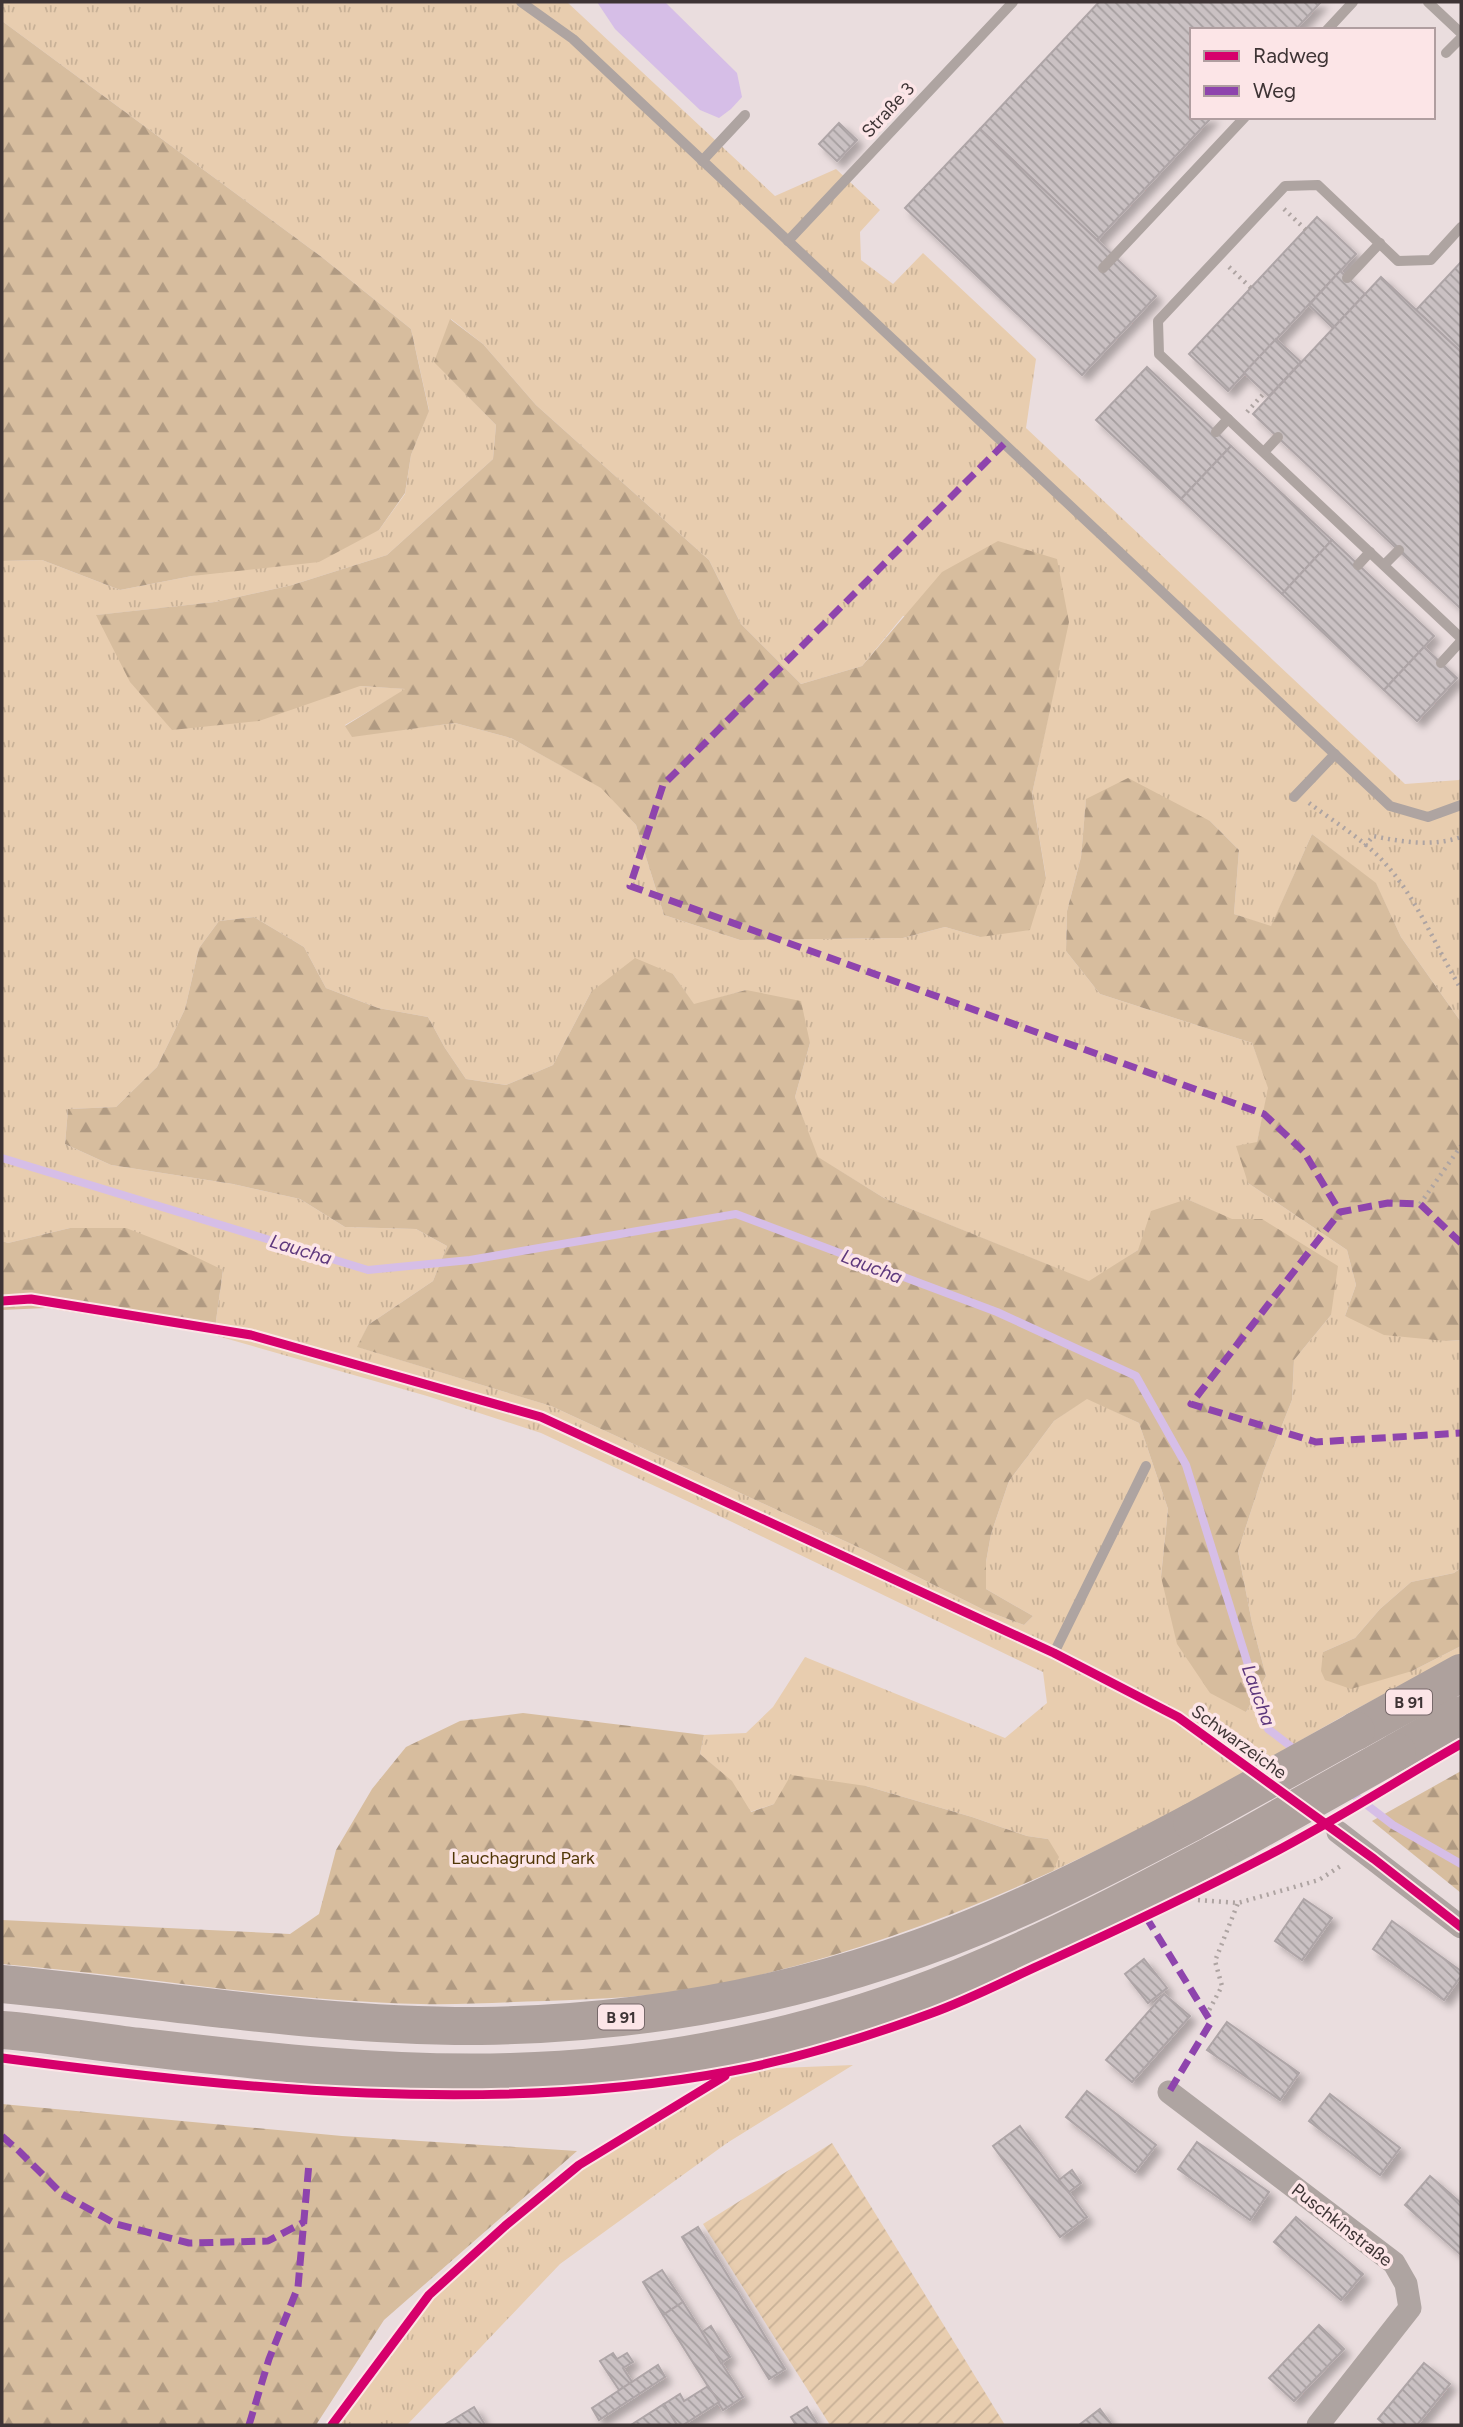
<svg xmlns="http://www.w3.org/2000/svg" width="1463" height="2427" font-family="Figtree,sans-serif">
<style>
.grass{fill:url(#grass-tufts);fill-rule:evenodd}
.forest{fill:url(#forest-firs)}
.garden{fill:url(#garden-furrows)}
.water{fill:#d6bee7}
.lines{fill:none;stroke-linecap:round;stroke-linejoin:round}
.stream{stroke:#d6bee7;stroke-width:8}
.building{fill:url(#building-back-hatch);stroke:#aea5a7;stroke-width:2;filter:url(#shadow)}
.path{stroke:#aea4a2;stroke-width:4.5;stroke-dasharray:2 5;stroke-linecap:butt}
.lane{stroke:#aea4a1;stroke-width:10}
.street{stroke:#aea4a1;stroke-width:23}
.highway{stroke:#aea19d;stroke-width:38}
.highway-bridge{stroke:#aea19d;stroke-width:38}
.quiet{stroke:#8e44ad;stroke-width:7;stroke-dasharray:14 7;stroke-linecap:butt}
.cycleway-casing{stroke:#fce5e7;stroke-width:13}
.cycleway{stroke:#d6006c;stroke-width:9}
.labels{text-anchor:middle;stroke-width:7;stroke-linejoin:round;paint-order:stroke}
.shield{fill:#fce5e7;stroke:#77696a;stroke-width:2}
.shield-label{font-size:16px;font-weight:bold;fill:#3e3435}
.street-label{font-size:18px;fill:#3e3435;stroke:#fce5e7}
.park-label{font-size:18px;fill:#513707;stroke:#fce5e7}
.water-label{font-size:19px;font-style:italic;fill:#5e387d;stroke:#fce5e7}
</style>
<defs>
<pattern id="grass-tufts" width="24" height="20" patternUnits="userSpaceOnUse" patternTransform="scale(1.75)"><rect width="24" height="20" fill="#e8cdaf"/><path d="M3 7l-1-3M5 7V3M7 7l1-3M15 17l-1-3M17 17v-4M19 17l1-3" fill="none" stroke="#c8b197"/></pattern>
<pattern id="forest-firs" width="22" height="20" patternUnits="userSpaceOnUse" patternTransform="scale(1.75)"><rect width="22" height="20" fill="#d7bd9e"/><path d="M5 1l3.5 6h-7zM16 11l3.5 6h-7z" fill="#b09a82"/></pattern>
<pattern id="garden-furrows" width="10" height="10" patternUnits="userSpaceOnUse" patternTransform="scale(1.75)"><rect width="10" height="10" fill="#e8cdaf"/><path d="M-1 1l2-2M0 10L10 0M9 11l2-2" fill="none" stroke="#c8b197"/></pattern>
<pattern id="building-back-hatch" width="6" height="6" patternUnits="userSpaceOnUse" patternTransform="scale(1.75)"><rect width="6" height="6" fill="#cac1c3"/><path d="M-1 5l2 2M0 0l6 6M5-1l2 2" fill="none" stroke="#a59e9f"/></pattern>
<filter id="shadow"><feDropShadow dx="6" dy="6" stdDeviation="3.5" flood-color="#0004"/></filter>
</defs>
<rect width="100%" height="100%" fill="#eaddde"/>
<g class="grass">
<path d="M2 2H567L775 196 836 169 880 210 860 232 861 260 893 284 923 253 1036 359 1026 428 1405 784 1459 780 1461 778V1022L1401 937 1376 884 1312 834 1271 927 1234 914 1239 850 1210 821 1086 800 1081 857 1067 911 1066 951 1100 994 1252 1043 1269 1088 1248 1183 1347 1250 1356 1285 1345 1316 1446 1341 1461 1340V1568L1454 1573 1411 1582 1380 1609 1355 1638 1323 1652 1412 1671 1461 1646V1653L1345 1715 1170 1815 1053 1871 1048 1839 1027 1836 972 1817 866 1786 774 1804 750 1812 731 1781 700 1754 704 1735 746 1733 773 1707 805 1657 1005 1738 1047 1703 1043 1672 730 1521 541 1433 427 1396 214 1335 223 1270 70 1228 8 1243 2 1241V561L42 560 120 590 192 576 379 530 405 494 411 455 429 410 411 329 323 258 2 21ZM451 319 483 344 536 405 709 560 741 624 801 684 862 666 903 616 1068 622 1032 794 1046 877 980 937 945 927 903 938 740 940 664 915 636 825 602 788 511 738 455 723 352 736 345 725 407 689 360 686 97 615 215 602 292 585 387 555 493 459 496 425 435 362ZM254 917 304 947 326 988 378 1008 428 1017 445 1048 466 1079 506 1085 553 1065 591 992 673 974 694 1005 746 990 810 1043 795 1097 817 1157 884 1198 1090 1282 1138 1250 1187 1199 1232 1220 1262 1219 1331 1315 1294 1360 1292 1400 1264 1471 1238 1551 1252 1623 1266 1676 1246 1712 1161 1577 1168 1509 1139 1423 1087 1398 1054 1421 1009 1481 991 1534 986 1562V1589L1033 1616 1024 1625 984 1610 860 1548 551 1406 358 1347 368 1325 433 1281 447 1246 416 1229 345 1227 300 1199 233 1184 111 1165 65 1144 68 1109 116 1107 157 1067 185 1009 199 948 219 921Z"/>
<path d="M853 2065 727 2143 560 2264 407 2425H332L429 2295 505 2226 579 2165 734 2070Z"/>
</g>
<g class="forest">
<path d="M2 21 323 258 411 329 429 411 411 455 405 493 379 530 319 562 192 576 120 590 42 560 2 561Z"/>
<path d="M450 319 483 344 536 405 709 560 741 624 801 684 862 666 942 572 998 541 1057 559 1069 622 1032 794 1046 878 1030 930 980 937 945 927 903 938 740 940 664 915 636 825 601 788 511 738 455 723 352 737 345 726 405 689 360 686 259 721 172 730 130 682 96 615 215 602 292 585 387 555 493 459 496 425 434 362Z"/>
<path d="M1128 778 1210 821 1239 850 1234 914 1271 926 1312 834 1376 883 1401 937 1461 1022V1340L1446 1341 1384 1335 1345 1316 1356 1285 1347 1250 1248 1183 1236 1146 1257 1142 1268 1088 1252 1043 1100 994 1066 951 1067 911 1081 857 1086 799Z"/>
<path d="M254 917 304 947 326 988 378 1008 428 1017 445 1048 466 1079 506 1085 553 1065 591 992 635 958 673 974 694 1004 746 990 801 1001 810 1043 795 1097 818 1157 884 1198 1089 1281 1138 1250 1151 1211 1187 1199 1232 1219H1262L1338 1266 1331 1315 1294 1360 1292 1400 1264 1471 1238 1551 1252 1623 1266 1676 1246 1712 1210 1693 1177 1644 1161 1577 1168 1509 1139 1423 1087 1399 1054 1421 1009 1481 991 1534 986 1562V1589L1033 1616 1024 1625 984 1610 860 1548 551 1406 357 1347 368 1325 433 1281 447 1246 416 1229 345 1227 300 1199 233 1184 111 1165 65 1144 68 1109 116 1107 157 1067 185 1009 199 948 219 921Z"/>
<path d="M70 1228H126L175 1247 223 1270 214 1335 46 1308 2 1310V1241L8 1243Z"/>
<path d="M1461 1568V1646L1412 1671 1351 1689 1325 1680 1321 1671 1323 1652 1355 1638 1380 1609 1411 1582 1454 1573Z"/>
<path d="M523 1713 704 1735 700 1754 732 1781 751 1812 774 1804 791 1775 866 1786 972 1817 1027 1836 1048 1839 1059 1857 1053 1871C940 1922 834 1961 711 1986 657 1997 600 1999 545 2001 504 2002 462 2005 421 2004 281 2001 141 1976 2 1964V1920L290 1934 319 1914 336 1850 372 1789 406 1747 460 1721Z"/>
<path d="M1461 1771V1893L1372 1821Z"/>
<path d="M2 2104 342 2136 577 2151 384 2320 316 2425H2Z"/>
</g>
<path class="garden" d="M832 2143 1005 2425H830L703 2224Z"/>
<path class="water" d="M597 2H665L737 73 742 97 731 109 719 118 700 110 680 91 615 29Z"/>
<g class="lines">
<g class="stream">
<path d="M2 1158 368 1270 470 1260 736 1214 997 1312 1136 1376 1186 1465 1268 1729 1298 1752"/>
<path d="M1350 1792 1393 1825 1461 1864"/>
</g>
</g>
<g class="building">
<path d="M1099 2H1321L1295 30H1192V117H1212L1097 240 980 129Z"/>
<path d="M839 123 857 140 837 161 819 144Z"/>
<path d="M980 129 1156 296 1082 375 905 208Z"/>
<path d="M1317 217 1356 254 1228 391 1189 354Z"/>
<path d="M1461 262V352L1416 310Z"/>
<path d="M1340 271 1365 294 1333 328 1309 305Z"/>
<path d="M1381 277 1461 352 1460 608 1253 414Z"/>
<path d="M1276 339 1301 362 1269 396 1244 373Z"/>
<path d="M1147 367 1231 446 1181 499 1096 420Z"/>
<path d="M1231 446 1332 540 1282 594 1181 499Z"/>
<path d="M1332 540 1434 636 1384 690 1282 594Z"/>
<path d="M1424 647 1457 678 1417 721 1384 690Z"/>
<path d="M1304 1899 1332 1918 1302 1960 1275 1941Z"/>
<path d="M1392 1921 1461 1971V1976L1444 2000 1373 1949Z"/>
<path d="M1144 1959 1167 1988 1148 2003 1125 1974Z"/>
<path d="M1164 1994 1190 2016 1132 2082 1106 2060Z"/>
<path d="M1227 2022 1299 2073 1280 2100 1207 2050Z"/>
<path d="M1087 2091 1156 2145 1135 2172 1066 2117Z"/>
<path d="M1330 2094 1400 2148 1380 2175 1309 2121Z"/>
<path d="M1020 2126 1087 2217 1060 2237 993 2146Z"/>
<path d="M1197 2142 1269 2192 1250 2220 1178 2169Z"/>
<path d="M1072 2170 1081 2183 1069 2192 1059 2180Z"/>
<path d="M1430 2176 1461 2203V2255L1405 2205Z"/>
<path d="M1296 2217 1363 2274 1341 2300 1274 2242Z"/>
<path d="M698 2227 785 2369 769 2379 682 2237Z"/>
<path d="M662 2270 683 2302 663 2315 643 2282Z"/>
<path d="M683 2302 743 2397 723 2410 663 2315Z"/>
<path d="M1319 2325 1344 2349 1294 2401 1269 2378Z"/>
<path d="M711 2326 730 2357 721 2363 702 2332Z"/>
<path d="M613 2353 617 2359 627 2353 633 2362 623 2368 632 2382 619 2390 600 2361Z"/>
<path d="M1424 2363 1450 2384 1417 2425H1385L1378 2419Z"/>
<path d="M658 2365 665 2377 599 2420 592 2408Z"/>
<path d="M708 2386 719 2402 683 2425H677L664 2404 680 2394 684 2401Z"/>
<path d="M664 2404 677 2425H631Z"/>
<path d="M474 2407 485 2425H447L446 2424Z"/>
<path d="M807 2407 818 2425H796L791 2417Z"/>
<path d="M1100 2409 1112 2425H1079Z"/>
</g>
<g class="lines">
<g class="path">
<path d="M1284 209 1306 230"/>
<path d="M1229 267 1251 288"/>
<path d="M1247 412 1265 392"/>
<path d="M1309 803C1333 821 1361 838 1382 860 1417 897 1435 946 1461 989"/>
<path d="M1365 846 1373 836C1403 842 1432 847 1461 837"/>
<path d="M1420 1204 1461 1146"/>
<path d="M1198 1900 1238 1903 1319 1880 1342 1865"/>
<path d="M1206 2016 1222 1986 1215 1961 1238 1903"/>
</g>
<g class="lane">
<path d="M521 2 573 39 1390 806 1428 817 1461 805"/>
<path d="M1428 2 1461 33"/>
<path d="M1327 30 1353 2"/>
<path d="M1446 53 1461 38"/>
<path d="M702 161 745 115"/>
<path d="M1461 227 1431 260 1398 261 1318 185 1285 186 1158 321 1159 354 1461 638"/>
<path d="M788 241 1013 2"/>
<path d="M1103 268 1245 117"/>
<path d="M1347 278 1380 243"/>
<path d="M1216 432 1228 419"/>
<path d="M1264 452 1278 437"/>
<path d="M1358 565 1370 552"/>
<path d="M1384 565 1399 550"/>
<path d="M1441 663 1461 641"/>
<path d="M1294 797 1335 754"/>
<path d="M976 1618 1054 1653 1178 1717 1260 1776"/>
<path d="M1054 1653 1146 1466"/>
<path d="M1307 1810 1338 1832"/>
</g>
<g class="street">
<path d="M1338 1832 1461 1927"/>
<path d="M1169 2092 1394 2263 1406 2284 1410 2308 1318 2425"/>
</g>
<g class="highway">
<path d="M1356 1731 1461 1673"/>
<path d="M1397 1752 1461 1715"/>
<path d="M2 1984C161 1999 321 2027 481 2026 619 2024 758 2002 888 1959 994 1925 1094 1874 1192 1822"/>
<path d="M2 2030C43 2033 83 2040 124 2045 252 2060 382 2076 511 2072 663 2068 819 2035 959 1978 1057 1938 1151 1888 1244 1838"/>
</g>
<g class="highway-bridge">
<path d="M1192 1822 1356 1731"/>
<path d="M1244 1838 1397 1752"/>
</g>
<g class="quiet">
<path d="M1004 444 663 785 630 886 1264 1114 1304 1152 1340 1212"/>
<path d="M1461 1243 1420 1204 1388 1203 1340 1212 1191 1404 1316 1442 1461 1433"/>
<path d="M1146 1917 1211 2022 1169 2092"/>
<path d="M2 2136 19 2151 62 2194 116 2224 189 2243 268 2241 304 2222"/>
<path d="M249 2425 269 2359 298 2287 309 2163"/>
</g>
<defs>
<g id="cycleway">
<path d="M2 1301 31 1299 251 1335 541 1417 1054 1653 1178 1717 1374 1859 1461 1927"/>
<path d="M2 2058C238 2089 496 2116 732 2071 800 2058 867 2037 932 2013 968 2000 1003 1982 1038 1966 1115 1931 1192 1895 1267 1856 1333 1822 1396 1781 1461 1744"/>
<path d="M332 2425 429 2295 505 2226 579 2165 725 2076"/>
</g>
</defs>
<use href="#cycleway" class="cycleway-casing"/>
<use href="#cycleway" class="cycleway"/>
</g>
<g class="labels">
<g class="shield">
<rect x="1386" y="1689.5" width="46" height="25" rx="5"/>
<rect x="598" y="2004.5" width="46" height="25" rx="5"/>
</g>
<g class="shield-label">
<text x="1409" y="1708">B 91</text>
<text x="621" y="2023">B 91</text>
</g>
<g class="street-label">
<text transform="translate(888 110) rotate(-47)" y="6">Straße 3</text>
<text transform="translate(1239 1742) rotate(36)" y="6">Schwarzeiche</text>
<text transform="translate(1342 2225) rotate(38)" y="6">Puschkinstraße</text>
</g>
<g class="park-label">
<text x="523" y="1864">Lauchagrund Park</text>
</g>
<g class="water-label">
<text transform="translate(301 1249) rotate(17)" y="7">Laucha</text>
<text transform="translate(872 1266) rotate(21)" y="7">Laucha</text>
<text transform="translate(1259 1695) rotate(70)" y="7">Laucha</text>
</g>
</g>
<rect width="1463" height="2427" fill="none" stroke="#3e3435" stroke-width="7"/>
<rect x="1190" y="28" width="245" height="91" fill="#fce5e7" stroke="#b09ea0" stroke-width="2"/>
<rect x="1204" y="51" width="35" height="10" fill="#d6006c" stroke="#b09ea0" stroke-width="2"/>
<text x="1253" y="63" font-size="21" fill="#3e3435">Radweg</text>
<rect x="1204" y="86" width="35" height="10" fill="#8e44ad" stroke="#b09ea0" stroke-width="2"/>
<text x="1253" y="98" font-size="21" fill="#3e3435">Weg</text>
</svg>
